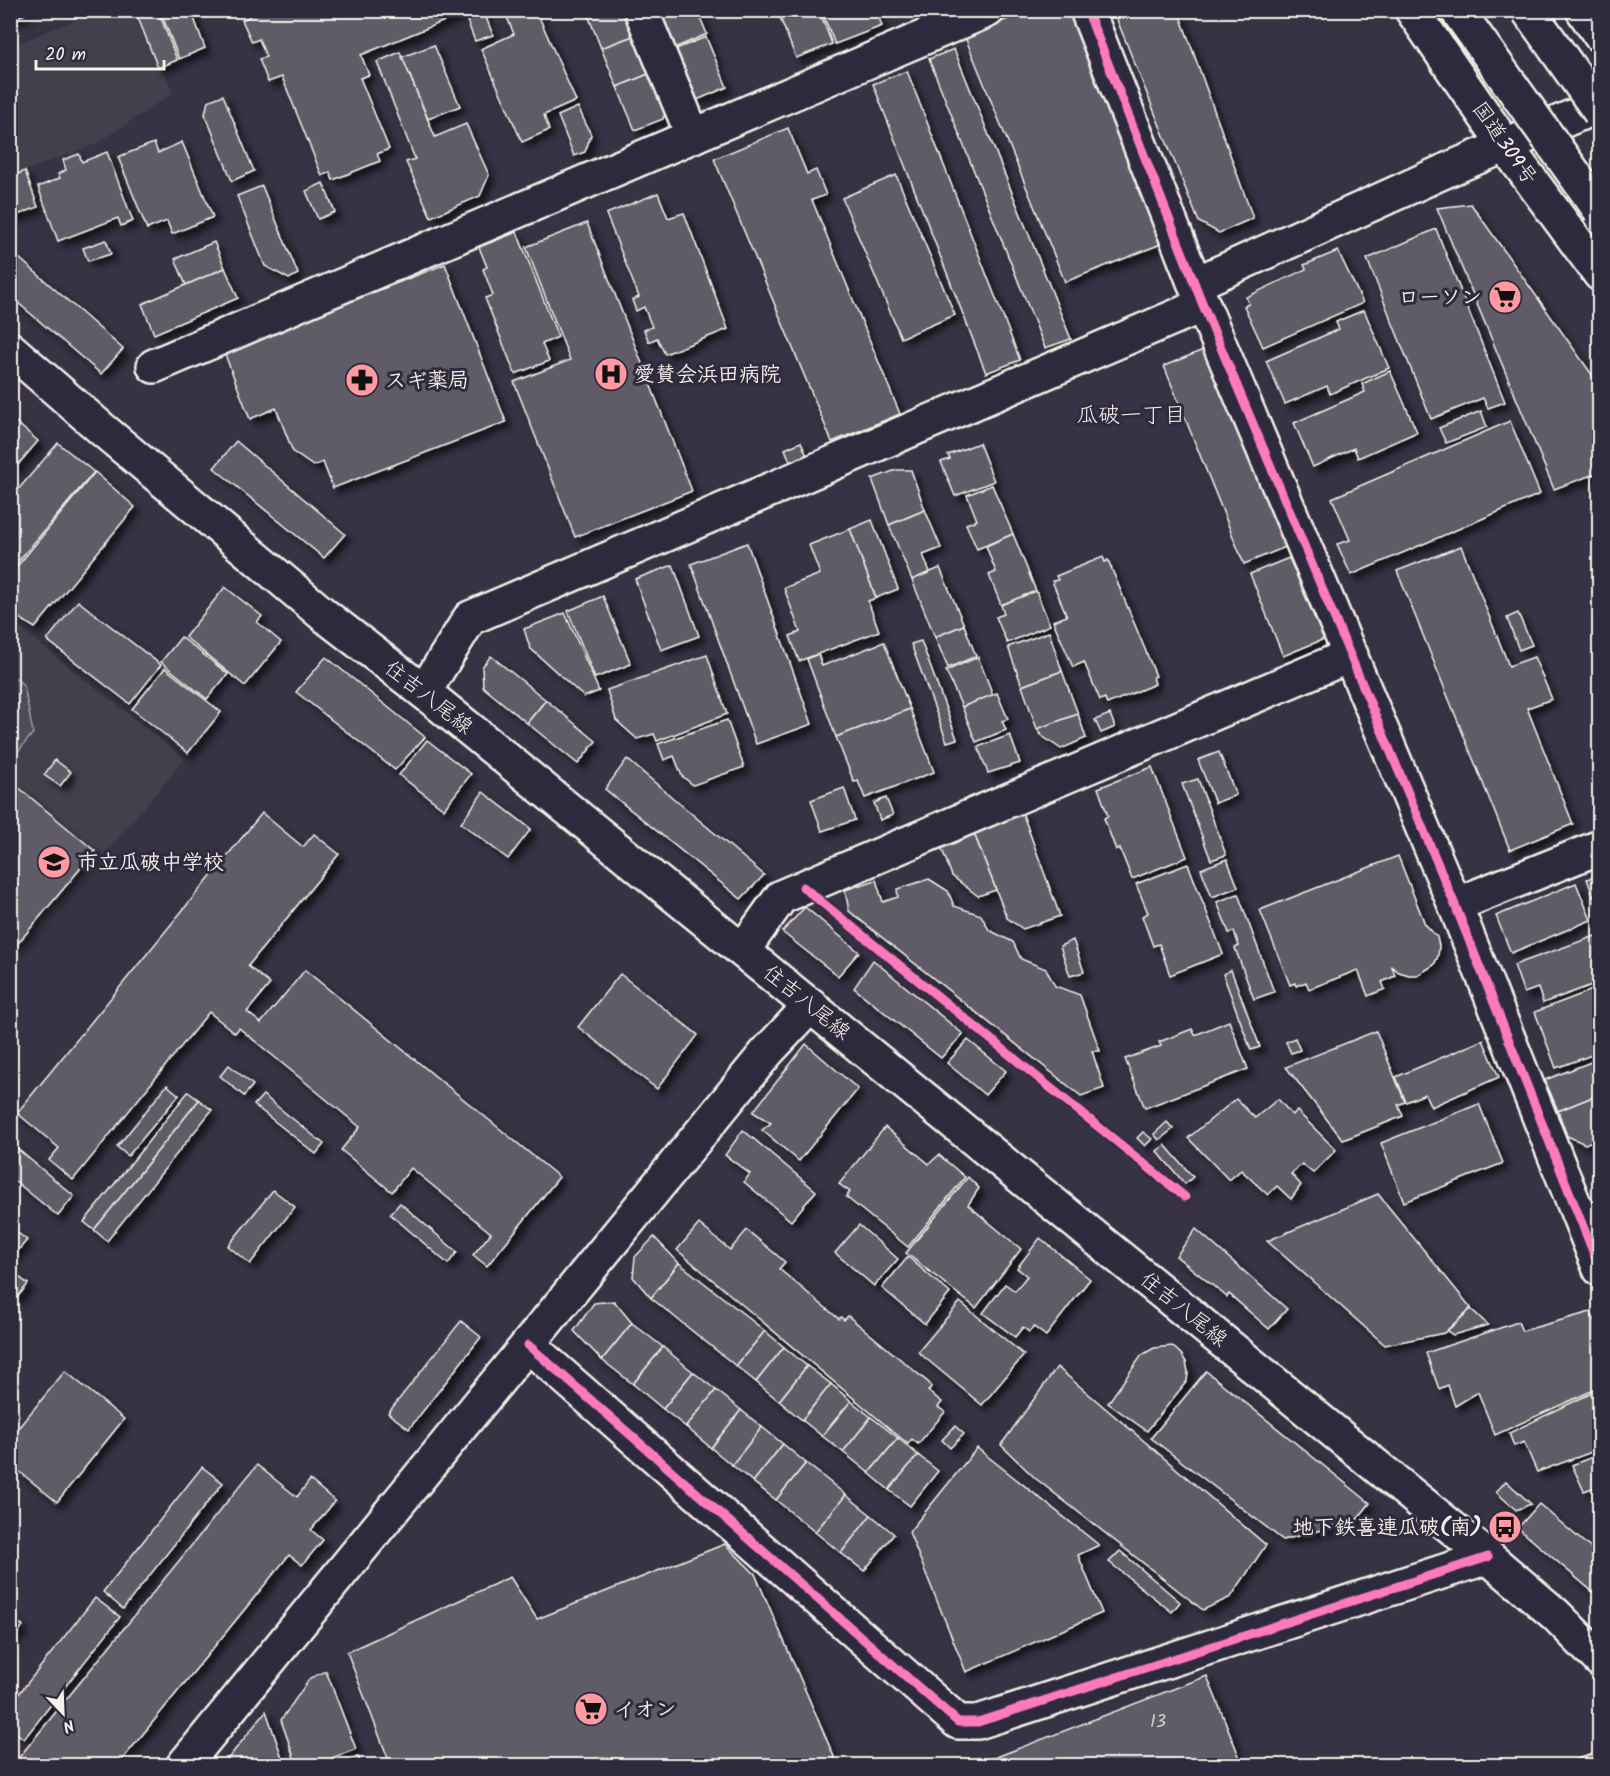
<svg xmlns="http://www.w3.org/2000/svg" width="1610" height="1776" font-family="Kalam,'Klee One',sans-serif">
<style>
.built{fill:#433f4e}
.green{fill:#504b59;stroke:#a29ea0;stroke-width:1.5}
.building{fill:#5f5c67;stroke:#f4f1e8;stroke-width:1.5;filter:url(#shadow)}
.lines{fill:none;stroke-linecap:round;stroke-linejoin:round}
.street-casing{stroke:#f4f1e8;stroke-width:38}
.secondary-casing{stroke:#f4f1e8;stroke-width:38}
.highway-casing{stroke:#f4f1e8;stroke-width:38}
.street{stroke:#2f2a3d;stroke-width:33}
.secondary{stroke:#2f2a3d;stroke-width:33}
.highway{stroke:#2f2a3d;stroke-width:33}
.highway-bridge-casing{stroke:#f4f1e8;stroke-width:38;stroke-linecap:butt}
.highway-bridge{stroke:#2f2a3d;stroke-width:33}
.cycleway-casing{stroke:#2f2a3d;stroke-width:13}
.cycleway{stroke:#fd7abc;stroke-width:9}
.labels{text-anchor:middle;stroke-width:6;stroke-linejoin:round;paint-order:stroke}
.number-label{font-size:18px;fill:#cfccc8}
.street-label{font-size:21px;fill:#f4f1e8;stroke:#2f2a3d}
.poi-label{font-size:21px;font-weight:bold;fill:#f4f1e8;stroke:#2f2a3d;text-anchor:start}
.neighbourhood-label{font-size:22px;fill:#f4f1e8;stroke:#2f2a3d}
</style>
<defs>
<filter id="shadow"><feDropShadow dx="5.5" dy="5.5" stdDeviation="3" flood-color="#0009"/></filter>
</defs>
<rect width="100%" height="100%" fill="#373244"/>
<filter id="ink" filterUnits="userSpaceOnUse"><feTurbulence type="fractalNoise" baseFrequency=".0167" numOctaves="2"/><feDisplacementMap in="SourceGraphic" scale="12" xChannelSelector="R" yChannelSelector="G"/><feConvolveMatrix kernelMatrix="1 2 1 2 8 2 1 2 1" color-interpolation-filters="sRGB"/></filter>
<g filter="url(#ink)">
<g class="built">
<path d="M98 11H142L173 93 98 143 11 176V46Z"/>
<path d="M11 621 185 759 11 965Z"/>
</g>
<path class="green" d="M11 674 24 686 33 733 11 760Z"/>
<g class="building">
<path d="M10 10H27L28 13 10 20Z"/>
<path d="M135 10H158L177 60 158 68Z"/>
<path d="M160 10H191L205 48 179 59Z"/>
<path d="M251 10H483L493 35 475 41 464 13 361 55 369 75 360 78 389 149 377 154 380 161 333 180 330 172 322 176 282 77 268 82 259 59 266 57 259 39 252 42 242 20 250 16 248 12Z"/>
<path d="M504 10H536L576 101 544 115 549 130 522 142 481 49 514 34Z"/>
<path d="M586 10H626L636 35 601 48Z"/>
<path d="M656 10H697L707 34 672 49Z"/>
<path d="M777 10H819L832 44 796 58Z"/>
<path d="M821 10H876L882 26 835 44Z"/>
<path d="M1030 10H1073L1166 242 1065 282 965 37Z"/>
<path d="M1113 10H1178L1253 218 1219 233 1199 222Z"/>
<path d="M636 35 651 73 617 87 601 48Z"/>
<path d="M706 37 727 87 697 100 676 49Z"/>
<path d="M434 45 460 106 428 119 402 57Z"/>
<path d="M954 49 1071 339 1045 348 929 59Z"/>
<path d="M400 52 435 137 466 124 489 175 480 196 431 217 406 162 415 159 377 62Z"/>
<path d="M907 71 1020 360 986 373 873 84Z"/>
<path d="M651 73 666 110 663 119 635 130 617 87Z"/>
<path d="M223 95 254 171 232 181 205 114 208 101Z"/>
<path d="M578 107 591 135 585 152 574 156 558 116Z"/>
<path d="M788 128 807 174 816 170 826 195 812 200 900 414 832 442 714 159Z"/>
<path d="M182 142 213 217 172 234 167 221 147 229 118 157 154 143 158 153Z"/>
<path d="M107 152 133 221 121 226 118 218 58 241 38 187 60 178 58 174 66 170 63 160 79 154 82 162Z"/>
<path d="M25 171 38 207 10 218V177Z"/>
<path d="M896 175 955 315 901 338 842 198Z"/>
<path d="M323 183 335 212 318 219 306 191Z"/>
<path d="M262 186 298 274 289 279 265 266 237 196Z"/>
<path d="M658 193 668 218 684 213 728 329 665 354 657 338 649 342 644 330 652 327 644 307 636 311 632 300 639 297 606 214Z"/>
<path d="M1471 204 1600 386V472L1554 489 1437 208Z"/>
<path d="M587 223 692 491 575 537 514 382 570 360 526 247Z"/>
<path d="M1436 229 1505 402 1488 408 1483 398 1431 419 1367 259Z"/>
<path d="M517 232 558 337 542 344 549 361 515 374 485 298 493 295 483 269 487 267 479 247Z"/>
<path d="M106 240 111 254 88 261 83 248Z"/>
<path d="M214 242 225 268 186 285 175 259Z"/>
<path d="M10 250 123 349 101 374 10 296Z"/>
<path d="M1338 251 1363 303 1263 347 1244 306 1249 304 1246 297 1306 269 1304 265Z"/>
<path d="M445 264 506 422 333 488 323 462 313 466 293 452 276 408 250 419 224 352Z"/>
<path d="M225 268 238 298 154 334 142 304Z"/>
<path d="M1364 310 1389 368 1330 394 1327 386 1285 404 1266 361 1339 329 1336 322Z"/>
<path d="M1208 348 1288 546 1244 564 1164 366Z"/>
<path d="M1390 371 1417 432 1358 458 1354 448 1313 467 1294 423 1365 392 1362 384Z"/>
<path d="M1481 411 1487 427 1446 443 1439 428Z"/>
<path d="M10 417 38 441 10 474Z"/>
<path d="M1510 421 1540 494 1351 575 1337 544 1350 540 1332 498Z"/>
<path d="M236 441 345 534 324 558 214 468Z"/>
<path d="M801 442 807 456 791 464 785 449Z"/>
<path d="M58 443 94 472 10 571V499Z"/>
<path d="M979 443 994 481 955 496 941 462 950 459 948 455Z"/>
<path d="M896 470H911L925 510 889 525 872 479Z"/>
<path d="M95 472 135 507 35 628 10 612V575Z"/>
<path d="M992 485 1013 534 977 549 966 524 977 520 967 495Z"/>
<path d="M925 510 941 548 923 555 930 572 912 580 889 525Z"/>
<path d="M872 520 898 589 876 598 850 529Z"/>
<path d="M850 529 876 598 868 601 879 631 799 661 790 636 800 632 784 588 820 574 809 545Z"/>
<path d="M1013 534 1036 591 1001 605 989 575 996 572 986 546Z"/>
<path d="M747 543 812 724 756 744 691 564Z"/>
<path d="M1461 546 1509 666 1534 657 1552 699 1527 708 1573 824 1510 850 1397 571Z"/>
<path d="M1103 557 1105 562 1108 560 1156 676 1153 677 1155 684 1107 704 1105 698 1100 700 1084 662 1073 667 1053 621 1067 616 1052 581 1058 580 1056 576Z"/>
<path d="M1289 558 1324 639 1283 656 1250 574Z"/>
<path d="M673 565 699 636 661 650 635 579Z"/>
<path d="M940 568 964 625 935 637 912 580Z"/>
<path d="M225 587 262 616 257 622 281 642 245 686 185 637Z"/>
<path d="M1036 591 1050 625 1007 643 996 617 1004 614 1001 605Z"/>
<path d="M603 596 631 664 595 678 568 611Z"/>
<path d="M78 601 161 665 130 704 47 640Z"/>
<path d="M565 613 599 691 584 697 530 648 524 629Z"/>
<path d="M1518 613 1532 645 1519 650 1507 618Z"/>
<path d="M964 625 976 656 948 668 935 637Z"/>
<path d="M1049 632 1062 671 1022 686 1008 647Z"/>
<path d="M181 637 228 674 207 699 161 662Z"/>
<path d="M921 641 957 739 947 742 911 644Z"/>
<path d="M884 642 910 709 836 737 807 659 818 654 822 666Z"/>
<path d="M707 655 727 714 657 741 654 734 637 739 616 720 607 690Z"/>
<path d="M491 656 546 700 527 723 483 687 482 667Z"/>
<path d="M326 657 425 737 395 770 296 692Z"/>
<path d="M978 657 993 695 962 707 946 671Z"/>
<path d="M165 668 221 712 188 753 132 709Z"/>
<path d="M1062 671 1078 714 1037 729 1022 686Z"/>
<path d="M997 693 1008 719 1002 721 1006 730 976 742 962 707Z"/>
<path d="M546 700 596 741 578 764 527 723Z"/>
<path d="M910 709 934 772 865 798 858 781 854 782 836 737Z"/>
<path d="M1078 714 1086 738 1061 749 1042 736 1037 729Z"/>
<path d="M1110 714 1115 727 1101 733 1095 720Z"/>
<path d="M727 720 744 767 693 785 682 776 674 756 664 760 658 744Z"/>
<path d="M1010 735 1020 763 988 773 978 747Z"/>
<path d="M427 740 471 774 444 809 399 775Z"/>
<path d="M1219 752 1236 795 1215 803 1198 760Z"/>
<path d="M627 759 764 875 741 899 605 789Z"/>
<path d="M55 760 71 772 60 786 44 775Z"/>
<path d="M1152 767 1187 857 1132 879 1120 849 1116 850 1104 818 1108 816 1098 788Z"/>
<path d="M1198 779 1226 855 1211 860 1182 784Z"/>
<path d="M18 787 95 851 14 948 10 945V796Z"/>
<path d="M844 788 855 820 822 831 811 800Z"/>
<path d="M483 792 531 829 508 859 461 823Z"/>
<path d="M886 798 893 815 880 820 874 803Z"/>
<path d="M1022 812 1060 916 1023 929 1007 918 973 831Z"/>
<path d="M262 813 303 847 314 834 339 854 248 966 270 984 247 1012 261 1023 305 970 559 1177 487 1266 473 1255 491 1233 411 1168 392 1192 341 1150 360 1127 239 1028 235 1033 209 1012 73 1180 49 1160 59 1148 17 1113Z"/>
<path d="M973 831 996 890 978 896 952 876 940 844Z"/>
<path d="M1398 856 1425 924 1437 937 1439 946 1438 956 1434 965 1418 975H1409L1399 972 1392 967 1395 976 1382 982 1385 989 1368 996 1358 970 1309 989 1306 982 1296 986 1295 983 1290 985 1260 910Z"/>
<path d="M1227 859 1238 887 1212 897 1201 869Z"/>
<path d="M1188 864 1223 954 1170 975 1159 944 1153 946 1142 916 1148 913 1136 884Z"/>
<path d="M1600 874V905L1597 906 1587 879Z"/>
<path d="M929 879 948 891 954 906 981 915 989 930 1013 942 1021 959 1046 969 1055 986 1080 995 1100 1051H1092L1104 1088 1081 1096 849 911 845 890 876 880 883 902 898 897 897 889Z"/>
<path d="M1576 883 1591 920 1511 953 1496 916Z"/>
<path d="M1238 894 1274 992 1254 999 1235 948 1239 946 1234 931 1229 933 1217 902Z"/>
<path d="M805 907 859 952 838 976 782 932Z"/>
<path d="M1598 935 1600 982 1543 1003 1538 988 1524 993 1514 965Z"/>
<path d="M1073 940 1084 972 1070 976 1060 946Z"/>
<path d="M873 960 963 1034 941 1058 854 988Z"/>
<path d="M1231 970 1260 1047 1251 1050 1223 974Z"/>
<path d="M620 974 698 1035 657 1089 578 1027Z"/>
<path d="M1600 987V1052L1556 1068 1535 1012Z"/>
<path d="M1229 1021 1248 1069 1145 1108 1125 1059 1161 1046 1159 1042 1192 1029 1195 1035Z"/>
<path d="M1376 1031 1405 1102 1398 1105 1403 1116 1343 1140 1286 1067Z"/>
<path d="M1295 1038 1300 1050 1291 1053 1286 1042Z"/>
<path d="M968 1040 1006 1071 985 1095 947 1063Z"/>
<path d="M1483 1040 1499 1077 1431 1107 1425 1094 1406 1102 1396 1077Z"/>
<path d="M806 1044 858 1089 799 1161 762 1130 771 1123 753 1112Z"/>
<path d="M1600 1059V1082L1591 1062Z"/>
<path d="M1591 1062 1600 1082V1094L1558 1111 1545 1080Z"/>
<path d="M229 1065 253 1085 244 1096 220 1076Z"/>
<path d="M167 1085 179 1095 128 1156 117 1147Z"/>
<path d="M188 1092 199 1100 94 1230 84 1222Z"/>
<path d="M1600 1094V1138L1585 1144 1567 1136 1558 1111Z"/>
<path d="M263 1095 324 1144 316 1154 254 1105Z"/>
<path d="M1236 1099 1255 1118 1278 1099 1292 1115 1297 1111 1336 1150 1313 1173 1302 1164 1291 1174 1301 1185 1291 1199 1277 1186 1268 1195 1241 1170 1229 1180 1188 1138Z"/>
<path d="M199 1100 212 1110 107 1241 94 1230Z"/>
<path d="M1479 1104 1503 1163 1404 1202 1381 1143Z"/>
<path d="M1167 1122 1173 1129 1159 1140 1154 1134Z"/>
<path d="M885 1127 929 1164 939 1155 965 1177 908 1247 846 1197 850 1192 839 1184Z"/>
<path d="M743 1130 816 1191 791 1221 744 1182 750 1174 725 1155Z"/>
<path d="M1143 1132 1152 1139 1145 1146 1137 1138Z"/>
<path d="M1165 1145 1193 1177 1185 1184 1157 1151Z"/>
<path d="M14 1146 74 1196 58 1216 10 1177V1150Z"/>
<path d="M968 1177 979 1188 968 1205 1021 1249 976 1308 906 1253Z"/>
<path d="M273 1190 295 1207 250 1264 228 1246Z"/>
<path d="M1378 1194 1471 1308 1444 1333 1385 1345 1267 1241Z"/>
<path d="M400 1203 457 1252 448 1264 390 1214Z"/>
<path d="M699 1224 730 1250 747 1230 785 1262 779 1269 839 1319 841 1317 844 1320 848 1316 929 1383 931 1387 928 1391 942 1402 938 1407 945 1412 918 1444 912 1439 908 1444 677 1250Z"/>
<path d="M859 1225 898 1259 874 1286 835 1253Z"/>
<path d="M10 1227 27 1240 10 1260Z"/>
<path d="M1196 1229 1287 1309 1269 1329 1229 1294 1227 1297 1176 1256Z"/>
<path d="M654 1237 679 1263 651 1298 633 1277 635 1257Z"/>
<path d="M1040 1238 1090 1279 1046 1336 1034 1327 1029 1332 1023 1327 1015 1337 983 1313 1005 1284 1015 1291 1027 1276 1017 1268Z"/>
<path d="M908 1257 950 1293 925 1324 882 1288Z"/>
<path d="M679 1263 765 1331 736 1366 651 1298Z"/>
<path d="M10 1270 28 1284 16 1299 10 1294Z"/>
<path d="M614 1301 632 1323 602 1360 574 1331 594 1303Z"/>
<path d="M960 1302 1024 1355 982 1405 918 1352Z"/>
<path d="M1471 1309 1488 1325 1453 1335 1447 1331Z"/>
<path d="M1591 1312 1600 1334V1387L1495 1435 1478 1392 1455 1406 1448 1385 1439 1389 1426 1353 1518 1322 1522 1331Z"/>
<path d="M461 1321 481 1337 409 1429 388 1413Z"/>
<path d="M632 1323 663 1347 633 1384 602 1360Z"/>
<path d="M765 1331 784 1347 756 1382 736 1366Z"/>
<path d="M1172 1346 1181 1354 1186 1362 1188 1372 1187 1381 1147 1431 1108 1403 1142 1355 1154 1348Z"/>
<path d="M663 1347 693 1372 663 1409 633 1384Z"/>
<path d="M784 1347 807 1366 779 1401 756 1382Z"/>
<path d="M807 1366 831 1384 802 1420 779 1401Z"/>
<path d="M1057 1367 1266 1545 1231 1597 1203 1610 1035 1478 1001 1445Z"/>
<path d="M65 1371 124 1419 57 1502 10 1464V1438Z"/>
<path d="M1206 1371 1370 1503 1356 1521 1283 1540 1151 1438Z"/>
<path d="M693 1372 716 1390 686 1427 663 1409Z"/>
<path d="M831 1384 851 1401 822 1436 802 1420Z"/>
<path d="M1600 1389V1449L1537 1472 1524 1442 1514 1446 1509 1433Z"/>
<path d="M716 1390 741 1410 711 1448 686 1427Z"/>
<path d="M851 1401 871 1417 843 1452 822 1436Z"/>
<path d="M741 1410 762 1427 732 1465 711 1448Z"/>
<path d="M871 1417 898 1438 869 1473 843 1452Z"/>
<path d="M955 1426 964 1434 950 1448 942 1440Z"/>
<path d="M762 1427 783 1444 753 1482 732 1465Z"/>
<path d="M898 1438 918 1455 889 1490 869 1473Z"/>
<path d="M783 1444 806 1463 776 1500 753 1482Z"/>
<path d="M977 1448 1099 1545 1078 1555 1102 1613 966 1672 909 1532Z"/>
<path d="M1600 1454V1498L1595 1487 1584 1491 1572 1465Z"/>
<path d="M918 1455 938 1471 910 1506 889 1490Z"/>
<path d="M806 1463 846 1495 815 1532 776 1500Z"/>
<path d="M257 1465 297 1497 310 1480 335 1501 311 1530 323 1540 302 1565 289 1555 117 1766H12Z"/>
<path d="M202 1467 223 1483 123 1609 103 1592Z"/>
<path d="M1506 1481 1531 1504 1516 1510 1496 1492Z"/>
<path d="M846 1495 871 1515 841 1553 815 1532Z"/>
<path d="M1539 1504 1600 1556V1598L1518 1528Z"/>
<path d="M871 1515 894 1534 864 1571 841 1553Z"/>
<path d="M725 1544 755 1574 838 1766H391L347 1652 510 1577 537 1619Z"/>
<path d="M1120 1551 1180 1602 1172 1612 1109 1562Z"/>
<path d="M95 1598 120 1617 24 1739 10 1728V1705Z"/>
<path d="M13 1618 23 1626 10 1642V1621Z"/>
<path d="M326 1671 356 1749 311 1766H297L281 1720 310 1678Z"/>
<path d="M1207 1676 1243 1766H973Z"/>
<path d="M266 1711 285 1766H222Z"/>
<path d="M1600 1751V1766H1558Z"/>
<path d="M358 1756 362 1766H334Z"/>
</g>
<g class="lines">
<defs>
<g id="street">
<path d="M641 10 693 136"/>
<path d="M1087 10 1203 305 1455 905 1600 1269"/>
<path d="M1195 284 1447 170 1600 105"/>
<path d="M154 366 988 10"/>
<path d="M424 692 470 618 1203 305"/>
<path d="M1455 905 1600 847"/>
<path d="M743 950 781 897 1351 655"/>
<path d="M528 1345 958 1722H978L1488 1557"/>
<path d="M183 1766 767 1052 811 1005"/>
</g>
<path id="secondary" d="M10 349 103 430 324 615 424 692 1488 1557 1556 1615 1600 1660"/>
<g id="highway">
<path d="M1412 10 1505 145 1600 274"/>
<path d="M1583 10 1600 35"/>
</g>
</defs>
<use href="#street" class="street-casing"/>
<use href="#secondary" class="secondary-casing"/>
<use href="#highway" class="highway-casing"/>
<use href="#street" class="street"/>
<use href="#secondary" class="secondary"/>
<use href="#highway" class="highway"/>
<defs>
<g id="highway-bridge">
<path d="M1457 10 1600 210"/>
<path d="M1528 10 1600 112"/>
</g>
</defs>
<use href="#highway-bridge" class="highway-bridge-casing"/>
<use href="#highway-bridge" class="highway-bridge"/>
<defs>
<g id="cycleway">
<path d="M1087 10 1203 305 1455 905 1600 1269"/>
<path d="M803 887 1185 1197"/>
<path d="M528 1345 958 1722H978L1488 1557"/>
</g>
</defs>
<use href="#cycleway" class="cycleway-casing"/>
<use href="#cycleway" class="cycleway"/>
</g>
</g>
<defs>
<symbol id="supermarket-disc" viewBox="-11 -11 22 22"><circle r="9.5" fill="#ff9aa2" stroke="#2f2a3d"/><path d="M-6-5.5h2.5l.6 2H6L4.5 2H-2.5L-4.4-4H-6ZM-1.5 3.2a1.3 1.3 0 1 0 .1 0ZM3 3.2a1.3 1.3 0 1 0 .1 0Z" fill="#111"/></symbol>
<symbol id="hospital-disc" viewBox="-11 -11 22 22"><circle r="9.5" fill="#ff9aa2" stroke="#2f2a3d"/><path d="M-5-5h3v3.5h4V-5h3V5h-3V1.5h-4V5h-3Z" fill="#111"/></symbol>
<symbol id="pharmacy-disc" viewBox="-11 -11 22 22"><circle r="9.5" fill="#ff9aa2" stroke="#2f2a3d"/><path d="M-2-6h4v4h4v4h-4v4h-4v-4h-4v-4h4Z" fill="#111"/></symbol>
<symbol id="school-disc" viewBox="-11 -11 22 22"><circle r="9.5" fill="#ff9aa2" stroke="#2f2a3d"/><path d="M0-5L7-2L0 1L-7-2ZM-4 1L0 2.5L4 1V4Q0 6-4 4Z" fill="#111"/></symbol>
<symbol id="bus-disc" viewBox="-11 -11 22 22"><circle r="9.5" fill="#ff9aa2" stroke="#2f2a3d"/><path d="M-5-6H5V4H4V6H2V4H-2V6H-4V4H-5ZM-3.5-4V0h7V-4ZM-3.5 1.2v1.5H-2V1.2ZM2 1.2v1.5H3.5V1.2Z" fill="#111"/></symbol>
</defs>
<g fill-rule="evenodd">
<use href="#supermarket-disc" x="1486" y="278" width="38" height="38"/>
<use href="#hospital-disc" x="592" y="355" width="38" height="38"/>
<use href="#pharmacy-disc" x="343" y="361" width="38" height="38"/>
<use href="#school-disc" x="35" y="843" width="38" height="38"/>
<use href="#bus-disc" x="1486" y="1508" width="38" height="38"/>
<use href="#supermarket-disc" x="572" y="1690" width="38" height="38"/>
</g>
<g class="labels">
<g class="number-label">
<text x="1158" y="1727">13</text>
</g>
<g class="street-label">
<text transform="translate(1505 143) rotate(55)" y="7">国道309号</text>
<text transform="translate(429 697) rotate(38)" y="7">住吉八尾線</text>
<text transform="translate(807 1002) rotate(39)" y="7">住吉八尾線</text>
<text transform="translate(1184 1309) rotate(39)" y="7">住吉八尾線</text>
</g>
<g class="poi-label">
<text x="1482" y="304" text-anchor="end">ローソン</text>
<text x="634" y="381">愛賛会浜田病院</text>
<text x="385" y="387">スギ薬局</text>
<text x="77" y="869">市立瓜破中学校</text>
<text x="1482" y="1534" text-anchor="end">地下鉄喜連瓜破(南)</text>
<text x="614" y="1716">イオン</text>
</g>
<g class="neighbourhood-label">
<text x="1131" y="422">瓜破一丁目</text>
</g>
</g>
<rect width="1610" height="1776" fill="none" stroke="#2f2a3d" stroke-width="36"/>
<rect x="18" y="18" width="1574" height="1740" fill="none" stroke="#f4f1e8" stroke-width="2" filter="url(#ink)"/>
<g transform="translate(63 1713) rotate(157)" stroke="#2f2a3d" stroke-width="4.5" paint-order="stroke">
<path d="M0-4.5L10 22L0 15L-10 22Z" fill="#f4f1e8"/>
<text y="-9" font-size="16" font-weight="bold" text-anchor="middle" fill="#f4f1e8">N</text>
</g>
<path d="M36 60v9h128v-9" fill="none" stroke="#f4f1e8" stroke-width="3"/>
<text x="45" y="60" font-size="18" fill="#f4f1e8" stroke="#2f2a3d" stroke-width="4.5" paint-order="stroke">20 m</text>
</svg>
